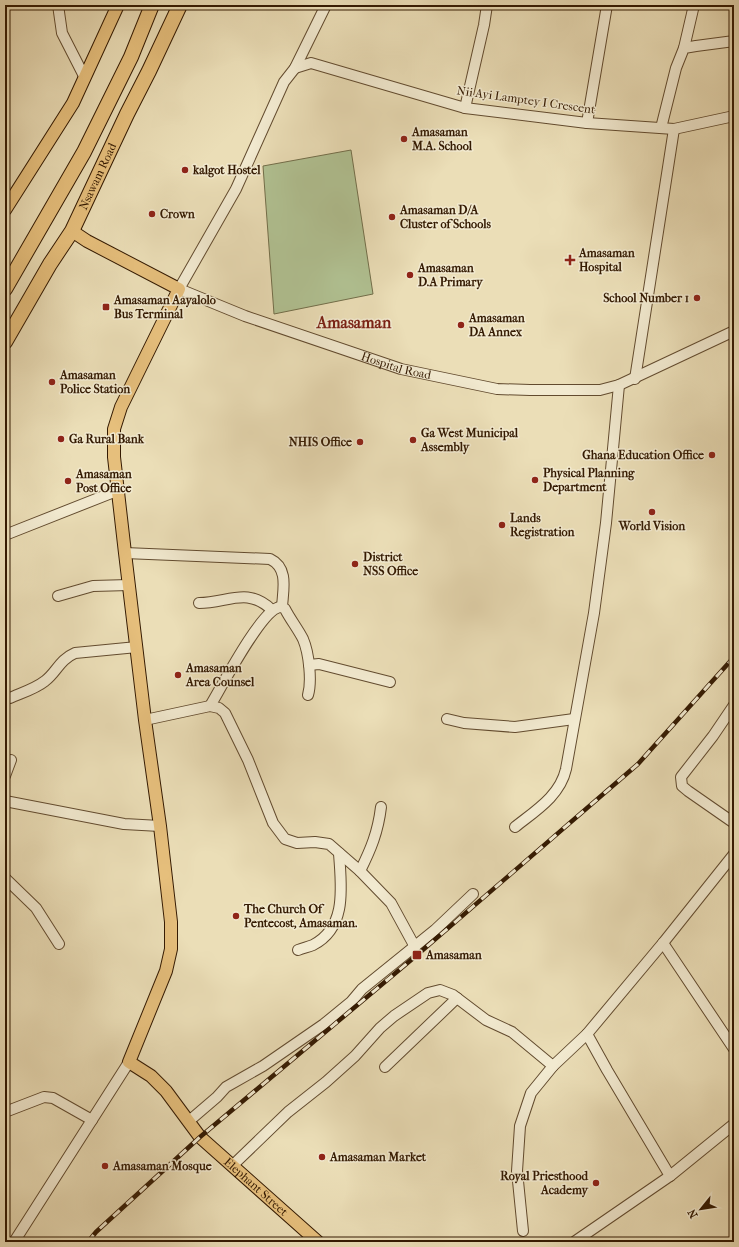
<svg xmlns="http://www.w3.org/2000/svg" width="739" height="1247" font-family="'IM FELL French Canon',serif">
<style>
.green{fill:#b1c293;stroke:#726e4a}
.lines{fill:none;stroke-linecap:round;stroke-linejoin:round}
.minor-casing{stroke:#624b2f;stroke-width:12}
.major-casing{stroke:#341a02;stroke-width:14}
.highway-casing{stroke:#341a02;stroke-width:16}
.minor{stroke:#f2ead0;stroke-width:10}
.major{stroke:#e6bf7c;stroke-width:12}
.highway{stroke:#e6bf7c;stroke-width:14}
.rail-casing{stroke:#341a02;stroke-width:4.5}
.rail{stroke:#f2ead0;stroke-width:3;stroke-dasharray:9;stroke-linecap:butt}
.poi-dot{fill:#8f2418;stroke:#f2ead0;stroke-width:1.5}
.labels{text-anchor:middle;stroke-width:3;stroke-linejoin:round;paint-order:stroke}
.street-label{font-size:12px;fill:#341a02;stroke:#f2ead0}
.poi-label{font-size:12px;font-weight:bold;fill:#341a02;stroke:#f2ead0;text-anchor:start}
.district-label{font-size:16px;font-weight:bold;fill:#7a1f14;stroke:#f2ead0}
</style>
<rect width="100%" height="100%" fill="#ebdeb7"/>
<filter id="stains"><feTurbulence type="fractalNoise" baseFrequency=".005" numOctaves="4"/><feColorMatrix values="0 0 0 0 .2 0 0 0 0 .09 0 0 0 0 .02 0 0 0 .5 -.17"/></filter>
<radialGradient id="worn" r=".72"><stop offset=".6" stop-color="#630" stop-opacity="0"/><stop offset="1" stop-color="#630" stop-opacity=".3"/></radialGradient>
<path class="green" d="M351 150 373 294 274 314 263 166Z"/>
<g class="lines">
<defs>
<g id="minor">
<path d="M58 5 62 33 85 78"/>
<path id="s1" d="M326 5 295 68 284 82 236 189 179 289 245 316 401 369 497 389 530 390H600L619 385 734 331"/>
<path d="M684 48 694 5"/>
<path d="M295 68 311 63 465 108 587 123 674 129 734 116"/>
<path d="M465 108 484 25 487 5"/>
<path d="M587 123 607 5"/>
<path d="M661 128 676 68 684 48 696 46 734 41"/>
<path d="M635 379 674 129"/>
<path d="M5 535 119 490"/>
<path d="M125 553 270 559C289 568 283 590 282 607"/>
<path d="M58 596 93 586 129 585"/>
<path d="M199 603C228 603 247 586 272 610"/>
<path d="M309 665 319 664 390 682"/>
<path d="M10 698C21 693 35 689 45 681 57 672 59 660 75 653L137 647"/>
<path d="M734 705 713 736 681 777 682 786 688 791 734 823"/>
<path d="M210 706C222 686 259 615 277 608 280 606 282 607 285 609 290 619 298 629 303 639 309 653 312 681 308 695"/>
<path d="M447 719 464 723 515 727 574 719"/>
<path d="M145 720 210 706 219 708 225 713 248 760 273 823 285 839 297 843 315 842 329 844 360 871 391 903 415 947"/>
<path d="M5 776 11 760"/>
<path d="M5 801 124 824 160 826"/>
<path d="M515 827C535 811 560 796 566 769L594 613 606 523 619 385"/>
<path d="M360 871C371 849 378 832 381 807"/>
<path d="M5 878 36 908 59 944"/>
<path d="M663 943 734 1049"/>
<path d="M298 950C303 948 308 947 313 945 348 927 341 885 339 853"/>
<path d="M587 1034 607 1070 670 1176"/>
<path d="M385 1067 457 998"/>
<path d="M5 1112 44 1097 53 1098 92 1120"/>
<path d="M189 1121 217 1097 226 1087 263 1066 324 1024 351 1002 362 989 435 930 473 894"/>
<path d="M232 1166 288 1112 326 1082 355 1056 380 1028 394 1016 428 993 440 990 453 995 486 1020 512 1032 553 1066 587 1034 663 943 734 854"/>
<path d="M523 1231 517 1171 520 1126 531 1093 553 1066"/>
<path d="M14 1242 129 1062"/>
<path d="M574 1242 670 1176 734 1124"/>
</g>
<g id="major">
<path d="M5 210 73 103 118 5"/>
<path id="s2" d="M72 231 87 241 179 289 121 407 114 429V457L125 553 145 720 160 826 171 922V949L166 971 129 1062 151 1076 166 1091 200 1137 318 1242"/>
</g>
<g id="highway">
<path d="M5 289 84 152 131 57 152 5"/>
<path id="s3" d="M5 342 50 264 72 231 127 114 149 71 180 5"/>
</g>
</defs>
<use href="#minor" class="minor-casing"/>
<use href="#major" class="major-casing"/>
<use href="#highway" class="highway-casing"/>
<use href="#minor" class="minor"/>
<use href="#major" class="major"/>
<use href="#highway" class="highway"/>
<defs>
<path id="rail" d="M88 1242 96 1232 200 1137 417 955 638 764 734 657"/>
</defs>
<use href="#rail" class="rail-casing"/>
<use href="#rail" class="rail"/>
</g>
<g class="poi-dot">
<circle cx="404" cy="139" r="4"/>
<circle cx="185" cy="170" r="4"/>
<circle cx="152" cy="214" r="4"/>
<circle cx="392" cy="217" r="4"/>
<path d="M568 254h4v4h4v4h-4v4h-4v-4h-4v-4h4z"/>
<circle cx="410" cy="275" r="4"/>
<circle cx="697" cy="298" r="4"/>
<rect x="102" y="303" width="8" height="8" rx="2"/>
<circle cx="461" cy="325" r="4"/>
<circle cx="52" cy="382" r="4"/>
<circle cx="61" cy="439" r="4"/>
<circle cx="413" cy="440" r="4"/>
<circle cx="360" cy="442" r="4"/>
<circle cx="712" cy="455" r="4"/>
<circle cx="535" cy="480" r="4"/>
<circle cx="68" cy="481" r="4"/>
<circle cx="652" cy="512" r="4"/>
<circle cx="502" cy="525" r="4"/>
<circle cx="355" cy="564" r="4"/>
<circle cx="178" cy="675" r="4"/>
<circle cx="236" cy="916" r="4"/>
<rect x="412" y="950" width="10" height="10" rx="2"/>
<circle cx="322" cy="1157" r="4"/>
<circle cx="105" cy="1166" r="4"/>
<circle cx="596" cy="1183" r="4"/>
</g>
<g class="labels">
<g class="street-label">
<text transform="translate(526 100) rotate(8)" y="4">Nii Ayi Lamptey I Crescent</text>
<text dy="4" stroke="none"><textPath href="#s3" startOffset="190">Nsawam Road</textPath></text>
<text dy="4" stroke="none"><textPath href="#s1" startOffset="551">Hospital Road</textPath></text>
<text dy="4" stroke="none"><textPath href="#s2" startOffset="1100">Elephant Street</textPath></text>
</g>
<g class="poi-label">
<text x="412" y="136">Amasaman<tspan x="412" dy="14">M.A. School</tspan></text>
<text x="193" y="174">kalgot Hostel</text>
<text x="400" y="214">Amasaman D/A<tspan x="400" dy="14">Cluster of Schools</tspan></text>
<text x="160" y="218">Crown</text>
<text x="579" y="257">Amasaman<tspan x="579" dy="14">Hospital</tspan></text>
<text x="418" y="272">Amasaman<tspan x="418" dy="14">D.A Primary</tspan></text>
<text x="689" y="302" text-anchor="end">School Number 1</text>
<text x="114" y="304">Amasaman Aayalolo<tspan x="114" dy="14">Bus Terminal</tspan></text>
<text x="469" y="322">Amasaman<tspan x="469" dy="14">DA Annex</tspan></text>
<text x="60" y="379">Amasaman<tspan x="60" dy="14">Police Station</tspan></text>
<text x="421" y="437">Ga West Municipal<tspan x="421" dy="14">Assembly</tspan></text>
<text x="69" y="443">Ga Rural Bank</text>
<text x="352" y="446" text-anchor="end">NHIS Office</text>
<text x="704" y="459" text-anchor="end">Ghana Education Office</text>
<text x="543" y="477">Physical Planning<tspan x="543" dy="14">Department</tspan></text>
<text x="76" y="478">Amasaman<tspan x="76" dy="14">Post Office</tspan></text>
<text x="510" y="522">Lands<tspan x="510" dy="14">Registration</tspan></text>
<text x="652" y="530" text-anchor="middle">World Vision</text>
<text x="363" y="561">District<tspan x="363" dy="14">NSS Office</tspan></text>
<text x="186" y="672">Amasaman<tspan x="186" dy="14">Area Counsel</tspan></text>
<text x="244" y="913">The Church Of<tspan x="244" dy="14">Pentecost, Amasaman.</tspan></text>
<text x="426" y="959">Amasaman</text>
<text x="330" y="1161">Amasaman Market</text>
<text x="113" y="1170">Amasaman Mosque</text>
<text x="588" y="1180" text-anchor="end">Royal Priesthood<tspan x="588" dy="14">Academy</tspan></text>
</g>
<g class="district-label">
<text x="354" y="328">Amasaman</text>
</g>
</g>
<rect width="739" height="1247" fill="none" stroke="#ebdeb7" stroke-width="20"/>
<rect x="6" y="6" width="727" height="1235" fill="none" stroke="#341a02" stroke-width="2"/>
<rect x="10" y="10" width="719" height="1227" fill="none" stroke="#341a02"/>
<g transform="translate(701 1209) rotate(240)" stroke="#f2ead0" stroke-width="3" paint-order="stroke">
<path d="M0-3L7 15L0 10L-7 15Z" fill="#341a02"/>
<text y="-6" font-size="11" font-weight="bold" text-anchor="middle" fill="#341a02">N</text>
</g>
<rect width="100%" height="100%" filter="url(#stains)"/>
<rect width="100%" height="100%" fill="url(#worn)"/>
</svg>
